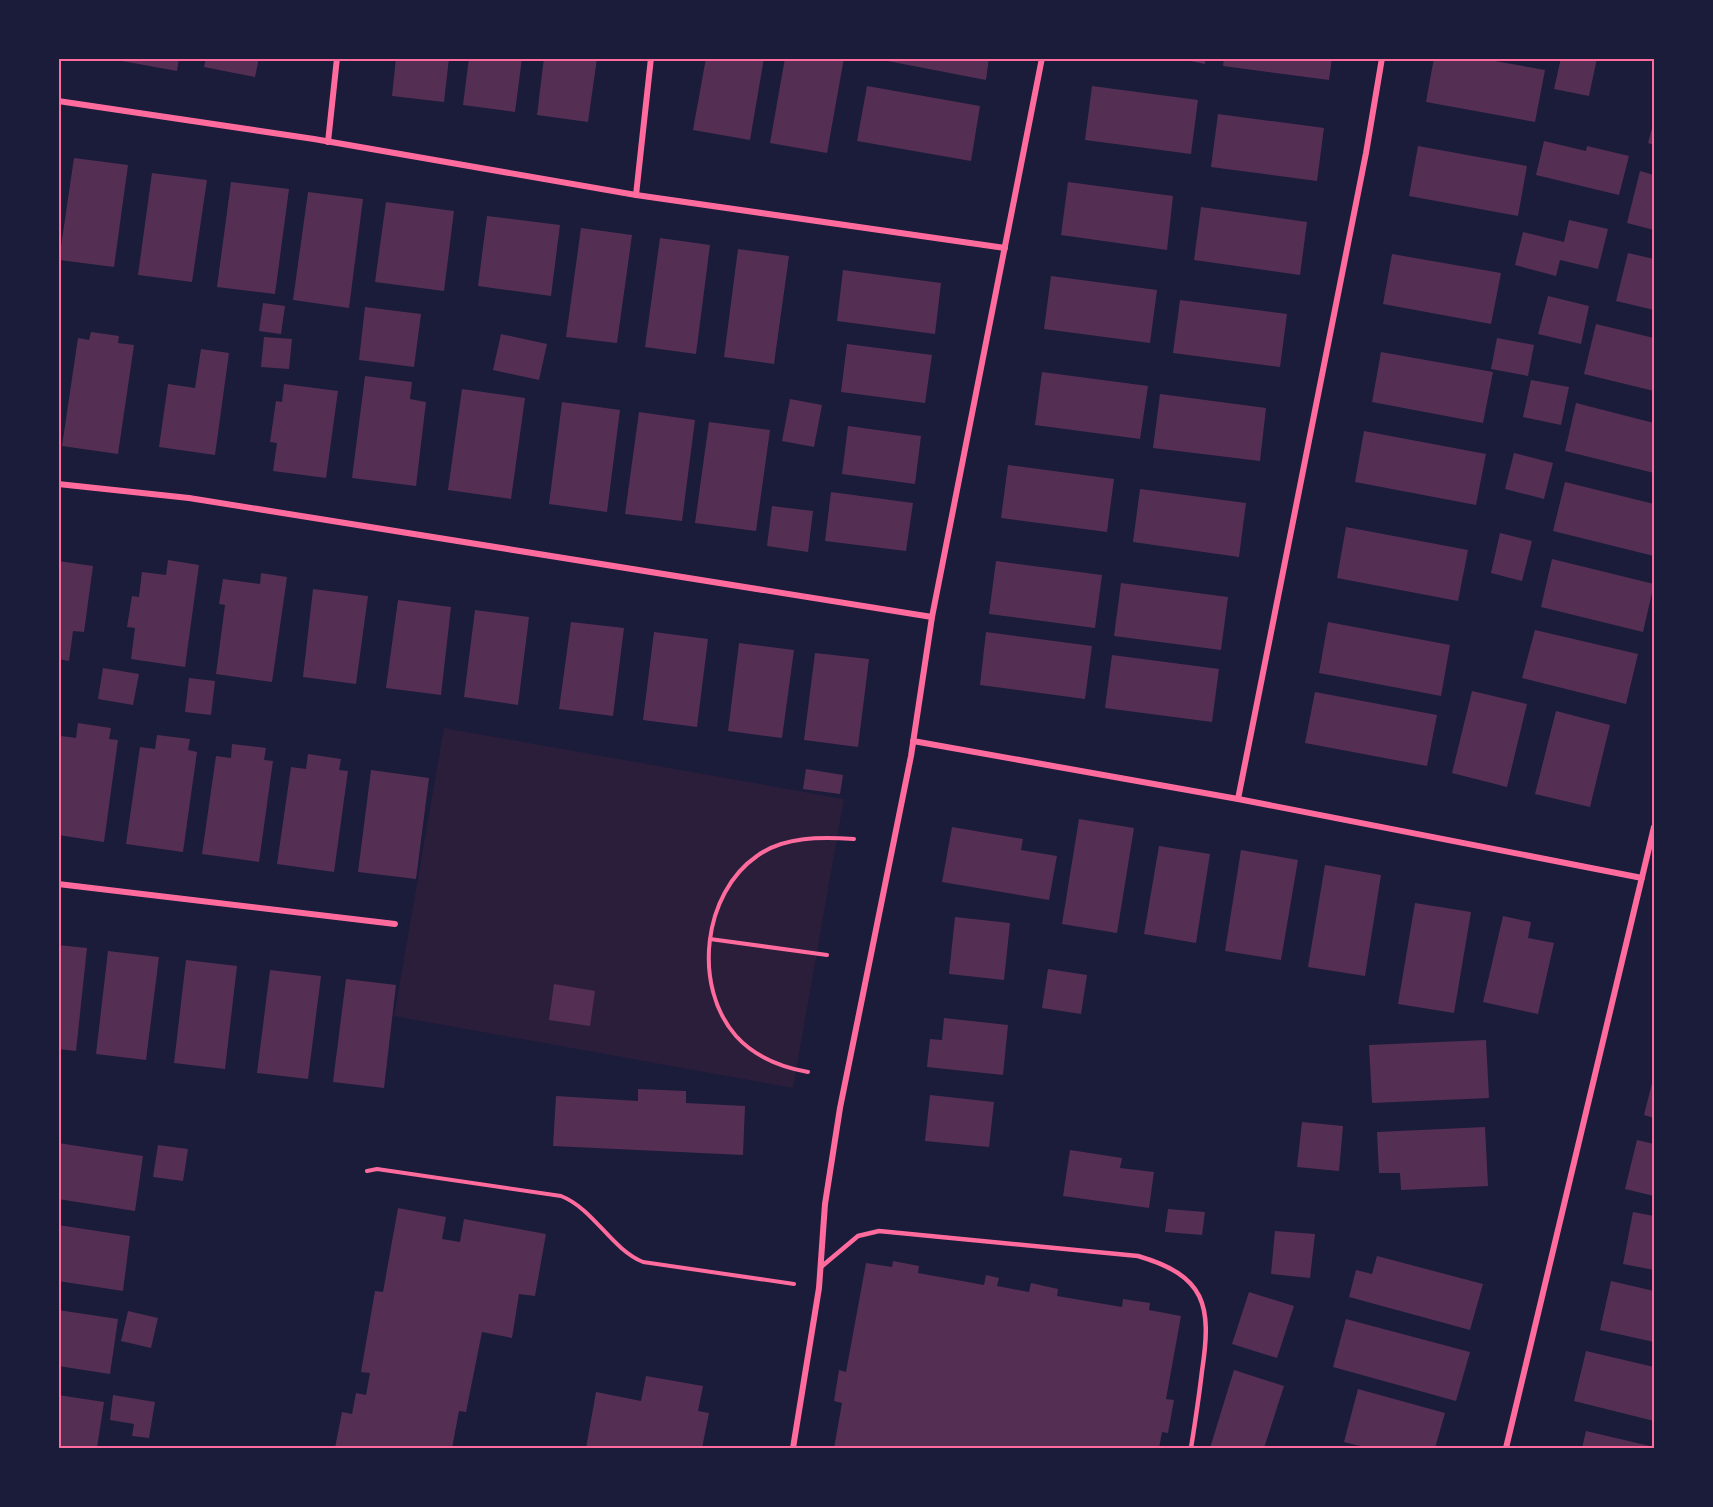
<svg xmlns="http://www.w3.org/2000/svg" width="1713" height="1507" font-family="'Archivo Narrow',sans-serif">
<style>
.green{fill:#2a1e3b}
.building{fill:#542f53}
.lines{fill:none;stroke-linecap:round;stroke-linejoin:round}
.path{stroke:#ff6b9d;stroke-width:4}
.service{stroke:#ff6b9d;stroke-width:4.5}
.minor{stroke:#ff6b9d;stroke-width:6}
.neatline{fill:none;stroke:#ff6b9d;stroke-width:2}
</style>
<rect width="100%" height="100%" fill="#1b1b3a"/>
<path class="green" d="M444 728 844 799 793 1088 394 1016Z"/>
<g class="building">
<path d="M122 58H179L177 71 122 61Z"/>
<path d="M206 58H259L255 77 204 67Z"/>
<path d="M396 58H449L444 102 392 96Z"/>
<path d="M469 58H522L515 112 463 105Z"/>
<path d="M544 58H597L588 122 537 115Z"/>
<path d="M706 58H764L750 140 693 130Z"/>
<path d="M785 58H844L827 153 770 143Z"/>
<path d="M872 58H989L986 80Z"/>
<path d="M1176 58H1205V64Z"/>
<path d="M1224 58H1332L1329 80 1223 66Z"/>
<path d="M1434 58H1478L1545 70 1535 122 1426 102Z"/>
<path d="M1561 58H1597L1589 96 1554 89Z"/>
<path d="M867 86 980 106 971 161 857 141Z"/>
<path d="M1092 86 1198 100 1191 154 1085 140Z"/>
<path d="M1218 114 1324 128 1317 181 1211 167Z"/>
<path d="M1654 121V145L1648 143Z"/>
<path d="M1544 141 1586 151 1587 146 1629 156 1619 195 1536 175Z"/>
<path d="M1418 146 1527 166 1518 216 1409 196Z"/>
<path d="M74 158 128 165 114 267 59 260Z"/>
<path d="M1640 171 1654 175V230L1627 223Z"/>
<path d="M152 173 207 180 192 282 138 275Z"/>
<path d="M231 182 289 189 275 294 217 287Z"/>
<path d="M1068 182 1173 196 1167 250 1061 235Z"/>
<path d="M308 192 363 199 349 308 293 300Z"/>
<path d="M386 202 454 211 444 291 375 282Z"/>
<path d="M1201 207 1307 222 1300 275 1194 260Z"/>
<path d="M487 216 560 225 551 296 478 286Z"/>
<path d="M1569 220 1608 229 1598 269 1560 260 1556 276 1515 265 1523 232 1564 242Z"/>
<path d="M581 228 632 235 617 343 566 337Z"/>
<path d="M660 238 710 245 696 354 645 347Z"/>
<path d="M738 249 789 256 774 364 724 357Z"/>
<path d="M1628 253 1654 259V310L1616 301Z"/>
<path d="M1392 254 1501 273 1491 324 1383 304Z"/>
<path d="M843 270 941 283 935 334 837 321Z"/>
<path d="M1051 276 1157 290 1150 343 1044 329Z"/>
<path d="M1548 296 1589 306 1581 344 1538 334Z"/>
<path d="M1180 300 1287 314 1280 367 1173 353Z"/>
<path d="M263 303 285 306 281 334 259 331Z"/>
<path d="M365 307 421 314 414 367 359 360Z"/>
<path d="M1596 324 1654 338V391L1584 374Z"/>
<path d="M91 332 119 336 118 343 134 345 118 454 62 446 78 338 89 340Z"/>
<path d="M501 334 547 344 539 380 493 370Z"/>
<path d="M264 337 292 339 289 369 261 367Z"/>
<path d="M1497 338 1534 345 1528 376 1491 369Z"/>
<path d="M847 344 932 355 925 403 841 392Z"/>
<path d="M201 349 229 353 215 455 159 447 168 384 195 388Z"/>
<path d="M1381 352 1493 372 1483 423 1372 402Z"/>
<path d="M1042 372 1148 386 1140 439 1035 425Z"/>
<path d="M365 376 412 382 410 399 426 402 416 486 352 478Z"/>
<path d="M1531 380 1569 387 1561 425 1523 417Z"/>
<path d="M284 384 338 391 326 478 273 471 277 443 270 442 276 401 282 402Z"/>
<path d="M462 389 525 398 511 499 448 490Z"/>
<path d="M1160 394 1266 408 1260 461 1153 448Z"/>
<path d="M790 399 822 405 814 447 782 441Z"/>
<path d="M562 402 620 410 607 512 549 504Z"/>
<path d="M1576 403 1654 423V473L1565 451Z"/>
<path d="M639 412 695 420 682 521 625 514Z"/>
<path d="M709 422 770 430 756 531 695 523Z"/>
<path d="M848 426 921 436 915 484 842 474Z"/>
<path d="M1364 431 1486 454 1476 505 1355 482Z"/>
<path d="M1514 453 1553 463 1544 499 1505 489Z"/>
<path d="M1008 465 1114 479 1107 532 1001 518Z"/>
<path d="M1565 482 1654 504V556L1553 531Z"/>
<path d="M1140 489 1246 503 1239 557 1133 542Z"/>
<path d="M831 492 913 503 906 551 825 541Z"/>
<path d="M772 506 813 511 808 552 767 546Z"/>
<path d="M1346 527 1468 550 1458 601 1337 578Z"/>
<path d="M1500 533 1532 541 1522 581 1491 573Z"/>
<path d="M1552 559 1654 584 1643 632 1541 607Z"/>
<path d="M168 560 199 565 185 667 131 659 135 628 127 627 132 596 139 597 142 572 166 575Z"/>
<path d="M58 561 93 566 84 632 73 631 69 661 58 659Z"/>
<path d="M996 561 1102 575 1095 628 989 614Z"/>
<path d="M261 573 287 577 272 682 216 674 225 605 219 604 223 579 260 584Z"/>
<path d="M1121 583 1228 597 1221 650 1114 636Z"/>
<path d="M313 589 368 596 356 684 303 677Z"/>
<path d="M398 600 451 607 441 695 386 688Z"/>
<path d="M475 610 529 617 518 705 464 697Z"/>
<path d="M571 622 624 628 613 716 559 709Z"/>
<path d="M1328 622 1450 645 1441 696 1319 673Z"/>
<path d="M1535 630 1638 654 1626 704 1522 678Z"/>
<path d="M654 632 708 639 697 727 643 720Z"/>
<path d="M986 632 1092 646 1085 699 980 685Z"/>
<path d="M739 643 794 650 782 738 728 731Z"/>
<path d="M815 653 869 659 858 747 804 740Z"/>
<path d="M1112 655 1219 669 1212 722 1105 708Z"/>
<path d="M103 668 139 674 133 705 98 699Z"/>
<path d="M189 678 215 681 211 715 185 712Z"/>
<path d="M1472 691 1527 704 1507 787 1452 773Z"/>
<path d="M1315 692 1437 715 1427 766 1305 743Z"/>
<path d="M1556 711 1610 725 1590 807 1535 794Z"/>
<path d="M78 723 111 728 109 739 118 740 104 842 58 835 61 736 76 738Z"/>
<path d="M157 735 190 739 188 750 197 752 183 852 126 844 140 747 155 749Z"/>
<path d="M232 744 266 748 264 760 273 761 259 862 202 854 216 756 231 758Z"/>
<path d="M308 754 341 759 339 770 348 771 334 872 277 864 291 767 306 769Z"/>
<path d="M806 769 843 775 840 794 803 789Z"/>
<path d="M371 770 429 778 416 879 358 872Z"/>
<path d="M1079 819 1134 828 1117 933 1062 924Z"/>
<path d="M952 827 1023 839 1021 850 1057 856 1049 900 942 882Z"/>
<path d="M1159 846 1210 854 1196 943 1144 934Z"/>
<path d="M1241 850 1298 860 1281 960 1225 951Z"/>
<path d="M1325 865 1381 875 1365 976 1308 967Z"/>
<path d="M1415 903 1471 912 1454 1013 1398 1004Z"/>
<path d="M1503 916 1531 922 1528 938 1554 943 1538 1014 1483 1002Z"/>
<path d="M955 917 1010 923 1004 980 949 974Z"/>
<path d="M58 945 87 948 76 1051 58 1049Z"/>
<path d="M108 951 159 957 146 1060 96 1054Z"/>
<path d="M186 960 237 966 225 1069 174 1063Z"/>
<path d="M1048 969 1087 975 1081 1014 1042 1008Z"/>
<path d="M270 970 321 976 308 1079 257 1073Z"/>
<path d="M346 979 396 985 384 1088 333 1082Z"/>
<path d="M554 984 595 991 590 1026 549 1020Z"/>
<path d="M944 1018 1008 1025 1003 1075 927 1067 930 1039 942 1040Z"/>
<path d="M1486 1040 1489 1098 1372 1103 1369 1045Z"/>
<path d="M1654 1075V1118L1644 1115Z"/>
<path d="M638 1089 686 1091V1103L745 1106 743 1155 553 1146 556 1096 638 1101Z"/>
<path d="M930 1095 994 1102 989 1147 925 1141Z"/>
<path d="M1302 1122 1343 1126 1339 1171 1297 1167Z"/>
<path d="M1485 1127 1488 1186 1401 1190 1400 1173H1379L1377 1132Z"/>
<path d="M1637 1140 1654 1144V1196L1625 1189Z"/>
<path d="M58 1143 143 1156 135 1211 58 1199Z"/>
<path d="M158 1145 188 1149 183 1181 153 1177Z"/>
<path d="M1070 1150 1122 1158 1120 1168 1154 1172 1149 1208 1063 1196Z"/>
<path d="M398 1208 446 1217 442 1239 460 1242 464 1219 546 1234 535 1296 519 1294 512 1338 482 1332 466 1412 459 1411 452 1448H335L342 1412 352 1414 356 1393 366 1395 370 1373 361 1372 375 1291 383 1292Z"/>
<path d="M1168 1209 1205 1212 1202 1235 1165 1232Z"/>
<path d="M1633 1212 1654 1216V1270L1623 1264Z"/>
<path d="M58 1225 130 1236 123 1291 58 1281Z"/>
<path d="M1275 1231 1315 1234 1310 1278 1271 1274Z"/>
<path d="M1377 1256 1483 1284 1470 1330 1349 1297 1356 1270 1372 1274Z"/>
<path d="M893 1261 919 1266 918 1273 984 1285 986 1275 999 1278 997 1286 1029 1292 1031 1283 1058 1289 1057 1296 1122 1307 1123 1299 1150 1303 1149 1310 1181 1316 1166 1399 1174 1400 1168 1433 1162 1432 1159 1448H834L842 1403 834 1401 839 1370 846 1372 866 1263 892 1267Z"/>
<path d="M1611 1281 1654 1291V1342L1600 1330Z"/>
<path d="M1249 1292 1294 1306 1277 1358 1232 1344Z"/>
<path d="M58 1310 118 1319 110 1374 58 1366Z"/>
<path d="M128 1311 158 1318 151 1348 121 1341Z"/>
<path d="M1346 1319 1470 1352 1456 1401 1333 1367Z"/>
<path d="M1586 1351 1654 1367V1421L1574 1401Z"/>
<path d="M1234 1370 1284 1386 1264 1448H1210Z"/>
<path d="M646 1376 703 1386 698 1411 709 1413 702 1448H586L596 1392 641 1401Z"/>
<path d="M1358 1389 1445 1413 1435 1448H1368L1344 1442Z"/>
<path d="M58 1395 104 1402 97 1448H58Z"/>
<path d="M113 1395 155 1402 149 1438 132 1436 134 1424 110 1420Z"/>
<path d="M1586 1431 1654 1447V1448H1582Z"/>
</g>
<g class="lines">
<g class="path">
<path d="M710 939 827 955"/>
<path d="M808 1072C780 1067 755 1057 736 1036 692 986 703 893 757 856 784 836 822 837 854 839"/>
<path d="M367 1171 377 1169 561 1196C594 1209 611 1249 643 1262L794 1284"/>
</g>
<path class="service" d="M821 1267 858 1236 879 1231 1138 1256C1206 1276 1212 1305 1202 1371 1199 1397 1195 1423 1191 1448"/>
<g class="minor">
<path d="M58 101 314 139 636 195 1005 248"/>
<path d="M328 142 337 58"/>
<path d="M636 195 651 58"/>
<path d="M58 484 189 498 932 617"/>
<path d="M913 741 1238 799 1642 878"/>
<path d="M1238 799 1366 153 1382 58"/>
<path d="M58 884 395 924"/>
<path d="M793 1448 819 1288 825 1204 840 1108 911 756 932 617 1042 58"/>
<path d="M1506 1448 1654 827"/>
</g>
</g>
<rect width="1713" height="1507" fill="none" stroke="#1b1b3a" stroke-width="120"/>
<rect x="60" y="60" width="1593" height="1387" class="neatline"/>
</svg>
